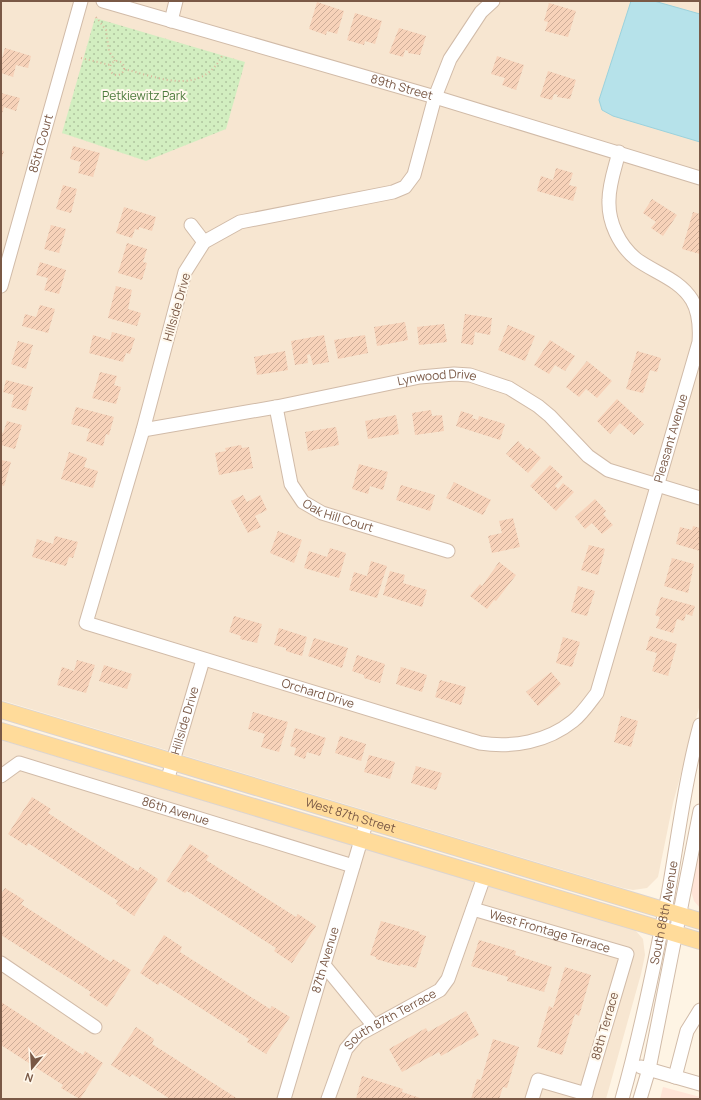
<svg xmlns="http://www.w3.org/2000/svg" width="701" height="1100" font-family="Manrope,sans-serif">
<style>
.residential{fill:#f7e6d1}
.commercial{fill:#ffe4d7}
.park{fill:url(#park-dots)}
.water{fill:#b6e2ea;stroke:#9bd2dd}
.building{fill:url(#building-hatch)}
.lines{fill:none;stroke-linecap:round;stroke-linejoin:round}
.minor-casing{stroke:#d1bba8;stroke-width:15}
.major-casing{stroke:#dcd4cf;stroke-width:18}
.path{stroke:#dcb59b;stroke-width:2;stroke-dasharray:1 3;stroke-linecap:butt}
.minor{stroke:#fff;stroke-width:13}
.major{stroke:#ffdb9a;stroke-width:16}
.labels{text-anchor:middle;stroke-width:4;stroke-linejoin:round;paint-order:stroke}
.street-label{font-size:12px;fill:#7a5946;stroke:#fff8ec}
.park-label{font-size:12px;fill:#4c7a3b;stroke:#fff8ec}
</style>
<defs>
<pattern id="park-dots" width="8" height="8" patternUnits="userSpaceOnUse"><rect width="8" height="8" fill="#d2eec0"/><path d="M2 2h.1M6 6h.1" fill="none" stroke="#afc49e" stroke-width="1.8" stroke-linecap="round"/></pattern>
<pattern id="building-hatch" width="6" height="6" patternUnits="userSpaceOnUse"><rect width="6" height="6" fill="#f7d2b9"/><path d="M-1 1l2-2M0 6l6-6M5 7l2-2" fill="none" stroke="#cdad98"/></pattern>
</defs>
<rect width="100%" height="100%" fill="#fef4e4"/>
<g class="residential">
<path d="M1 1H700V704L673 803 658 877 647 888 633 890 623 888 1 700Z"/>
<path d="M1 740 635 930 643 939 645 955 641 974 606 1099H1Z"/>
</g>
<g class="commercial">
<path d="M700 848V908L694 901 691 891Z"/>
<path d="M663 1087 700 1097V1099H660Z"/>
</g>
<path class="park" d="M95 18 245 62 226 129 146 161 62 133Z"/>
<path class="water" d="M631 1H654L700 14V142L613 116 602 110 599 100Z"/>
<g class="building">
<path d="M317 2 344 11 337 34 327 31 326 35 309 29Z"/>
<path d="M549 3 576 11 568 37 545 31 548 22 544 21Z"/>
<path d="M355 13 382 21 375 44 365 41 364 45 347 40Z"/>
<path d="M399 28 426 36 420 55 408 53V51L405 50 403 57 389 53Z"/>
<path d="M5 48 31 56 28 68 16 65 13 77 1 73V62Z"/>
<path d="M497 56 524 65 516 90 502 85 505 78 491 74Z"/>
<path d="M548 71 576 80 570 99 557 97 558 95 554 94 552 100 540 97Z"/>
<path d="M1 93 20 98 16 111 4 107 1 117Z"/>
<path d="M73 146 100 153 93 177 78 173 81 162 70 159Z"/>
<path d="M1 150 4 151 1 161Z"/>
<path d="M556 168 573 173 569 185 577 187 573 201 537 191 541 176 553 180Z"/>
<path d="M63 185 77 189 71 213 56 209Z"/>
<path d="M652 199 677 215 663 236 651 228 656 222 643 213Z"/>
<path d="M124 207 156 217 152 231 139 227V230L135 229 132 238 116 233Z"/>
<path d="M693 212 700 214V254L682 249Z"/>
<path d="M51 225 66 229 59 253 44 249Z"/>
<path d="M127 243 147 249 143 262 147 263 142 280 118 273Z"/>
<path d="M40 262 66 270 59 294 44 290 48 278 36 275Z"/>
<path d="M116 286 132 290 128 309 141 313 137 326 108 318Z"/>
<path d="M40 305 55 309 48 333 22 326 25 314 36 317Z"/>
<path d="M465 314 492 318 490 335 475 332 473 345 461 343Z"/>
<path d="M405 322 408 340 377 346 374 327Z"/>
<path d="M444 324 447 342 419 345 417 327Z"/>
<path d="M508 325 535 336 525 361 498 350Z"/>
<path d="M112 332 135 338 130 354 126 353 123 362 89 353 93 335 110 340Z"/>
<path d="M324 335 329 362 313 365 310 354 307 355 308 363 295 365 291 341Z"/>
<path d="M365 335 368 353 338 359 334 340Z"/>
<path d="M550 340 575 356 565 371 555 365 549 374 534 365Z"/>
<path d="M18 341 33 345 26 369 11 364Z"/>
<path d="M285 351 288 370 257 375 254 357Z"/>
<path d="M637 351 661 358 657 372 650 370 643 393 626 389Z"/>
<path d="M587 361 612 381 597 398 586 389 579 397 566 387Z"/>
<path d="M100 372 117 376 114 385 121 387 116 404 92 398Z"/>
<path d="M6 380 33 387 26 411 11 407 14 395 3 392Z"/>
<path d="M617 399 644 424 634 435 620 423 610 434 597 421Z"/>
<path d="M76 407 114 417 109 435 106 434 103 446 86 441 90 429 71 424Z"/>
<path d="M431 410 432 416 442 415 444 431 415 435 412 413Z"/>
<path d="M461 411 473 415 472 418 478 420 479 416 505 424 500 440 456 426Z"/>
<path d="M396 415 399 434 368 439 365 421Z"/>
<path d="M7 421 22 425 15 449 1 445V432L3 433Z"/>
<path d="M336 427 339 445 308 451 305 432Z"/>
<path d="M518 441 527 450 530 448 541 458 528 473 506 454Z"/>
<path d="M241 445 242 448 249 447 253 468 219 475 215 453 226 451 225 448Z"/>
<path d="M69 452 87 458 84 467 98 471 93 488 61 479Z"/>
<path d="M1 460 11 462 4 486 1 485Z"/>
<path d="M359 464 388 472 383 490 370 486 368 494 352 489Z"/>
<path d="M550 465 563 477 555 486 558 489 563 483 574 492 556 511 530 486Z"/>
<path d="M454 482 491 500 483 515 446 498Z"/>
<path d="M401 485 435 495 430 511 396 500Z"/>
<path d="M243 495 247 502 260 495 267 510 255 516 261 527 248 533 231 501Z"/>
<path d="M595 499 606 511 603 514 613 525 602 534 592 523 585 529 575 517Z"/>
<path d="M513 518 520 547 492 553 488 536 502 533 499 521Z"/>
<path d="M693 526 700 528V551L676 544 680 527 692 530Z"/>
<path d="M278 531 302 540 294 563 270 553Z"/>
<path d="M55 536 78 542 73 558 69 557 66 566 32 557 37 539 53 544Z"/>
<path d="M589 545 605 549 598 575 581 570Z"/>
<path d="M330 548 346 553 339 578 304 568 309 551 327 557Z"/>
<path d="M672 558 694 564 688 593 664 586Z"/>
<path d="M371 561 387 566 377 598 349 590 354 572 367 576Z"/>
<path d="M499 562 516 575 496 601 494 600 487 609 470 596 480 584 482 586Z"/>
<path d="M390 571 405 575 403 583 427 590 422 607 383 595Z"/>
<path d="M578 586 595 591 587 616 571 612Z"/>
<path d="M661 597 695 606 692 616 686 614 684 621 677 619 673 633 656 628 660 617 655 615Z"/>
<path d="M234 616 262 624 257 643 240 639 241 636 229 632Z"/>
<path d="M279 628 307 637 302 656 286 651V648L274 645Z"/>
<path d="M650 636 677 644 668 676 652 671 657 653 646 650Z"/>
<path d="M563 637 580 642 572 667 556 663Z"/>
<path d="M314 638 348 648 342 668 308 656Z"/>
<path d="M357 655 385 664 380 683 364 678V675L352 671Z"/>
<path d="M77 660 95 665 86 693 57 685 62 667 74 671Z"/>
<path d="M104 665 132 674 127 689 99 681Z"/>
<path d="M401 667 427 675 422 692 396 684Z"/>
<path d="M551 672 561 684 538 706 526 692Z"/>
<path d="M440 680 466 687 461 705 435 697Z"/>
<path d="M253 712 288 722 279 752 261 747 265 734 248 729Z"/>
<path d="M621 716 638 721 631 747 614 742Z"/>
<path d="M295 728 326 738 320 756 307 752 305 759 294 755 296 748 290 746Z"/>
<path d="M340 736 366 744 361 761 335 753Z"/>
<path d="M369 755 395 762 390 779 364 772Z"/>
<path d="M416 766 442 773 436 790 411 783Z"/>
<path d="M32 797 51 809 48 813 138 871 140 867 158 879 134 916 116 904 118 901 28 843 27 846 8 834Z"/>
<path d="M190 844 209 856 206 860 296 917 298 914 316 926 292 963 274 951 276 948 187 891 185 893 166 881Z"/>
<path d="M5 888 24 900 21 904 111 962 113 959 131 970 107 1007 89 995 91 992 1 935V894Z"/>
<path d="M381 921 420 932 419 934 426 936 416 968 401 964 400 966 376 959V957L370 955Z"/>
<path d="M164 935 182 947 180 952 270 1009 272 1006 290 1017 266 1054 247 1042 249 1039 160 982 158 985 140 973Z"/>
<path d="M479 940 516 951 515 955 552 967 544 992 507 981 508 977 471 966Z"/>
<path d="M565 967 591 975 579 1016 575 1014 562 1055 537 1047 549 1006 553 1008Z"/>
<path d="M1 1002 83 1055 85 1051 103 1063 80 1099 61 1088 63 1085 1 1045Z"/>
<path d="M466 1011 479 1035 441 1056 439 1052 402 1072 389 1049 426 1028 428 1032Z"/>
<path d="M136 1027 154 1039 152 1044 238 1099H170L132 1074 130 1077 111 1065Z"/>
<path d="M493 1039 519 1047 507 1088 503 1087 499 1099H471L477 1079 481 1080Z"/>
<path d="M362 1076 403 1089 402 1092 423 1099H356Z"/>
</g>
<g class="lines">
<defs>
<g id="minor">
<path id="s1" d="M103 1 435 97 700 178"/>
<path id="s2" d="M493 1 481 12 450 59 435 97 414 175 405 187 393 192 240 222 204 242 185 272 143 430 86 623 480 743C513 748 547 742 573 721 582 714 590 702 597 693L699 342C700 328 699 312 692 300 679 279 655 273 636 259 619 245 608 222 609 200 609 184 615 168 619 152"/>
<path d="M171 21 176 1"/>
<path d="M191 225 204 242"/>
<path id="s3" d="M1 286 81 1"/>
<path id="s4" d="M276 407 291 484 303 502 322 513 448 551"/>
<path id="s5" d="M143 430 276 407 420 377 454 374 470 375 509 388 538 406 550 416 588 456 608 470 700 498"/>
<path id="s6" d="M1 776 19 763 353 866"/>
<path id="s7" d="M167 781 203 660"/>
<path id="s8" d="M473 909 627 954 584 1099"/>
<path d="M1 963 95 1027"/>
<path d="M324 965 374 1026"/>
<path d="M641 1067 700 1084"/>
<path d="M675 1077 687 1031 700 1010"/>
<path id="s9" d="M284 1099 367 820"/>
<path id="s10" d="M328 1099 346 1049 358 1035 440 990 448 979 484 877"/>
<path d="M532 1099 538 1080 586 1094"/>
<path id="s11" d="M622 1099C641 1032 655 963 668 895 678 838 685 780 700 725"/>
<path d="M640 1099 649 1069 700 811"/>
</g>
<g id="major">
<path id="s12" d="M1 710 700 921"/>
<path d="M1 731 700 941"/>
</g>
</defs>
<use href="#minor" class="minor-casing"/>
<use href="#major" class="major-casing"/>
<g class="path">
<path d="M96 17 106 30 109 51 115 61"/>
<path d="M81 58 110 65"/>
<circle cx="117" cy="68" r="7"/>
<path d="M124 69C160 78 202 97 223 54"/>
</g>
<use href="#minor" class="minor"/>
<use href="#major" class="major"/>
</g>
<g class="labels">
<g class="street-label">
<text dy="4" stroke="none"><textPath href="#s1" startOffset="311">89th Street</textPath></text>
<text dy="4" stroke="none"><textPath href="#s3" startOffset="148">85th Court</textPath></text>
<text transform="translate(177 307) rotate(-74)" y="4">Hillside Drive</text>
<text dy="4" stroke="none"><textPath href="#s5" startOffset="299">Lynwood Drive</textPath></text>
<text dy="4" stroke="none"><textPath href="#s2" startOffset="1632">Pleasant Avenue</textPath></text>
<text dy="4" stroke="none"><textPath href="#s4" startOffset="138">Oak Hill Court</textPath></text>
<text dy="4" stroke="none"><textPath href="#s2" startOffset="1062">Orchard Drive</textPath></text>
<text dy="4" stroke="none"><textPath href="#s7" startOffset="63">Hillside Drive</textPath></text>
<text dy="4" stroke="none"><textPath href="#s6" startOffset="186">86th Avenue</textPath></text>
<text dy="4" stroke="none"><textPath href="#s12" startOffset="365">West 87th Street</textPath></text>
<text dy="4" stroke="none"><textPath href="#s11" startOffset="191">South 88th Avenue</textPath></text>
<text dy="4" stroke="none"><textPath href="#s8" startOffset="80">West Frontage Terrace</textPath></text>
<text dy="4" stroke="none"><textPath href="#s9" startOffset="145">87th Avenue</textPath></text>
<text dy="4" stroke="none"><textPath href="#s10" startOffset="107">South 87th Terrace</textPath></text>
<text transform="translate(605 1026) rotate(-74)" y="4">88th Terrace</text>
</g>
<g class="park-label">
<text x="144" y="100">Petkiewitz Park</text>
</g>
</g>
<rect width="701" height="1100" fill="none" stroke="#7a5946" stroke-width="4"/>
<g transform="translate(32 1068) rotate(198)" stroke="#fff8ec" stroke-width="3" paint-order="stroke">
<path d="M0-3L7 15L0 10L-7 15Z" fill="#7a5946"/>
<text y="-6" font-size="11" font-weight="bold" text-anchor="middle" fill="#7a5946">N</text>
</g>
</svg>
